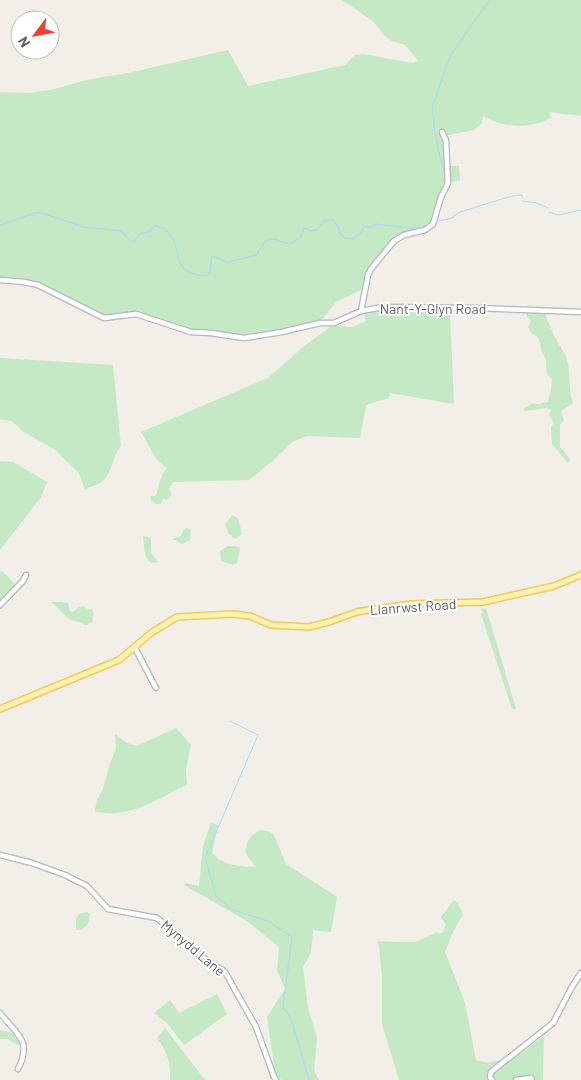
<svg xmlns="http://www.w3.org/2000/svg" width="581" height="1080" font-family="Barlow,sans-serif">
<style>
.green{fill:#c5e8c5}
.lines{fill:none;stroke-linecap:round;stroke-linejoin:round}
.stream{stroke:#aadaff;stroke-width:1}
.minor-casing{stroke:#b5b8bc;stroke-width:7}
.major-casing{stroke:#f2c960;stroke-width:8}
.minor{stroke:#fff;stroke-width:4.5}
.major{stroke:#fff2af;stroke-width:5}
.labels{text-anchor:middle;stroke-width:4;stroke-linejoin:round;paint-order:stroke}
.street-label{font-size:14px;fill:#5f6368;stroke:#fff}
</style>
<rect width="100%" height="100%" fill="#f1efe8"/>
<g class="green">
<path d="M342 0H581V116L549 112 551 118C531 129 502 128 483 116L482 123 474 130 448 135 449 138H446V166H459L460 180 448 183 433 224 415 232 409 231 397 235 391 240 368 269 365 277 363 289 336 302 321 321 280 331 245 336 192 330 148 315 130 312 106 315 101 314 46 286 35 282 18 279 0 281V92L29 93 50 90 91 79 128 73 228 50 248 86 345 65 355 55 363 54 412 63 419 61 405 45 392 41 384 35 373 21Z"/>
<path d="M527 305 534 311 537 306 544 307C547 312 545 316 548 321 551 328 554 336 558 343 562 349 565 353 567 360 571 375 568 389 573 403L561 411 564 420 560 424V447L571 460 568 463 552 444 551 427 554 423 549 415 551 410 547 408 524 411V408L534 403 538 404 548 402 551 389 552 379C544 374 547 369 546 360 545 358 543 355 542 353 539 343 542 337 531 333L528 327 531 321 527 316Z"/>
<path d="M386 307 387 310 450 313 454 404 390 393 389 398 366 405 360 438 307 436 292 442 276 458 249 480 173 482 169 488 172 495 166 500 163 498 161 504H156L151 500 150 496H155L157 494C157 488 163 472 167 468L157 460 141 432 268 378 304 346 333 325 352 327 366 321 363 310Z"/>
<path d="M0 358 113 365 121 446C112 456 112 476 100 483 95 486 89 487 85 489L79 473 54 449 22 431 18 426 11 421 0 419Z"/>
<path d="M0 461 13 462 47 482 41 497 0 550Z"/>
<path d="M232 515 238 518 242 534 236 539 229 534 225 525Z"/>
<path d="M186 528 191 530 190 540 182 544 172 539 181 536 183 531Z"/>
<path d="M143 536 151 538V553L158 562 151 563C142 555 145 547 143 536Z"/>
<path d="M228 546H236L240 548 237 563 233 565 221 561 220 551Z"/>
<path d="M1 570 17 586 0 605V572Z"/>
<path d="M51 602H62L68 603 70 611 73 612 79 607 84 606 86 610 92 609 94 614 92 618 93 622 86 625 69 619Z"/>
<path d="M486 608 516 709H512L481 614 483 612 482 609Z"/>
<path d="M176 728 191 745 186 769 187 784C160 799 126 820 95 811L97 800 103 789 109 766 116 749 115 734 127 743 137 746Z"/>
<path d="M211 823 218 825 212 853C223 866 239 866 255 867 253 863 247 857 246 853 244 842 252 835 260 830L270 832 274 835 286 864 337 897 331 932 313 930 311 953 303 967 308 1008 317 1038 314 1070 319 1080H281L275 1073 267 1017 285 989 277 970 279 947 247 921 184 885 186 883 199 886 203 846Z"/>
<path d="M454 900 458 904 463 914 453 932 445 952 465 1003 476 1060 488 1063 518 1055 544 1036 543 1080H399L382 1024V974L378 941 397 942H416L437 932 438 934 443 932 446 925 441 917Z"/>
<path d="M87 912 90 914 88 924 82 930H76V919L79 914Z"/>
<path d="M217 994 227 1014 184 1045 167 1023 154 1013 170 1000 179 1013Z"/>
<path d="M165 1028 205 1080H170C171 1063 167 1051 157 1038Z"/>
<path d="M0 1030 12 1033 20 1040 21 1044 18 1045 7 1039H0Z"/>
</g>
<g class="lines">
<g class="stream">
<path d="M442 165 435 134 432 108 451 54 490 0"/>
<path d="M522 201 537 203 548 208"/>
<path d="M549 212 558 215 581 210"/>
<path d="M439 221 452 218 460 212 512 196 522 195V197"/>
<path d="M0 225 38 212 84 227 121 231 130 241H135L140 234 149 232 155 226 164 228C167 231 170 235 172 238 183 260 174 274 207 276L210 271 212 256 228 262 257 255 259 250 263 246 264 242C276 235 278 242 290 244L300 238 304 228 311 231 317 230C323 223 324 218 334 220L338 227 340 234 345 238 353 239 359 235 364 227H372L376 224 417 229 428 225"/>
<path d="M230 721 258 735 205 858 216 896 231 909 268 921 292 937 283 1007 291 1018 309 1080"/>
</g>
<defs>
<g id="minor">
<path d="M0 280 24 282 38 285 104 318 136 314 191 332 211 333 244 338 282 332 320 323H334L361 311 383 307 475 308 581 312"/>
<path d="M361 311 368 275 371 269 394 241 404 235 425 230 433 224 441 197 448 183 446 141 442 132"/>
<path d="M0 605 23 581 26 575"/>
<path d="M135 648 156 688"/>
<path d="M0 855 32 863 65 875 87 886 108 909 157 918 201 956 225 972 256 1027 274 1077 276 1080"/>
<path d="M0 1013C16 1034 33 1040 18 1069"/>
<path d="M492 1080 490 1077 491 1072 553 1023 573 985 581 973"/>
<path d="M516 1080 531 1078 532 1080"/>
</g>
<path id="major" d="M0 709 119 660 151 633 177 617 232 614 250 616 271 625 309 627 329 622 357 612 374 609 412 604 483 602 554 586 581 575"/>
</defs>
<use href="#minor" class="minor-casing"/>
<use href="#major" class="major-casing"/>
<use href="#minor" class="minor"/>
<use href="#major" class="major"/>
</g>
<g class="labels">
<g class="street-label">
<text x="433" y="314">Nant-Y-Glyn Road</text>
<text transform="translate(413 607) rotate(-4)" y="5">Llanrwst Road</text>
<text transform="translate(193 948) rotate(40)" y="5">Mynydd Lane</text>
</g>
</g>
<g transform="translate(35 35) rotate(238)"><circle r="24" fill="#ffffff" stroke="#bfc1c3"/>
<path d="M0-4L9 19L0 12L-9 19Z" fill="#ea4335"/>
<text y="-8" font-size="14" font-weight="bold" text-anchor="middle" fill="#5f6368">N</text>
</g>
</svg>
